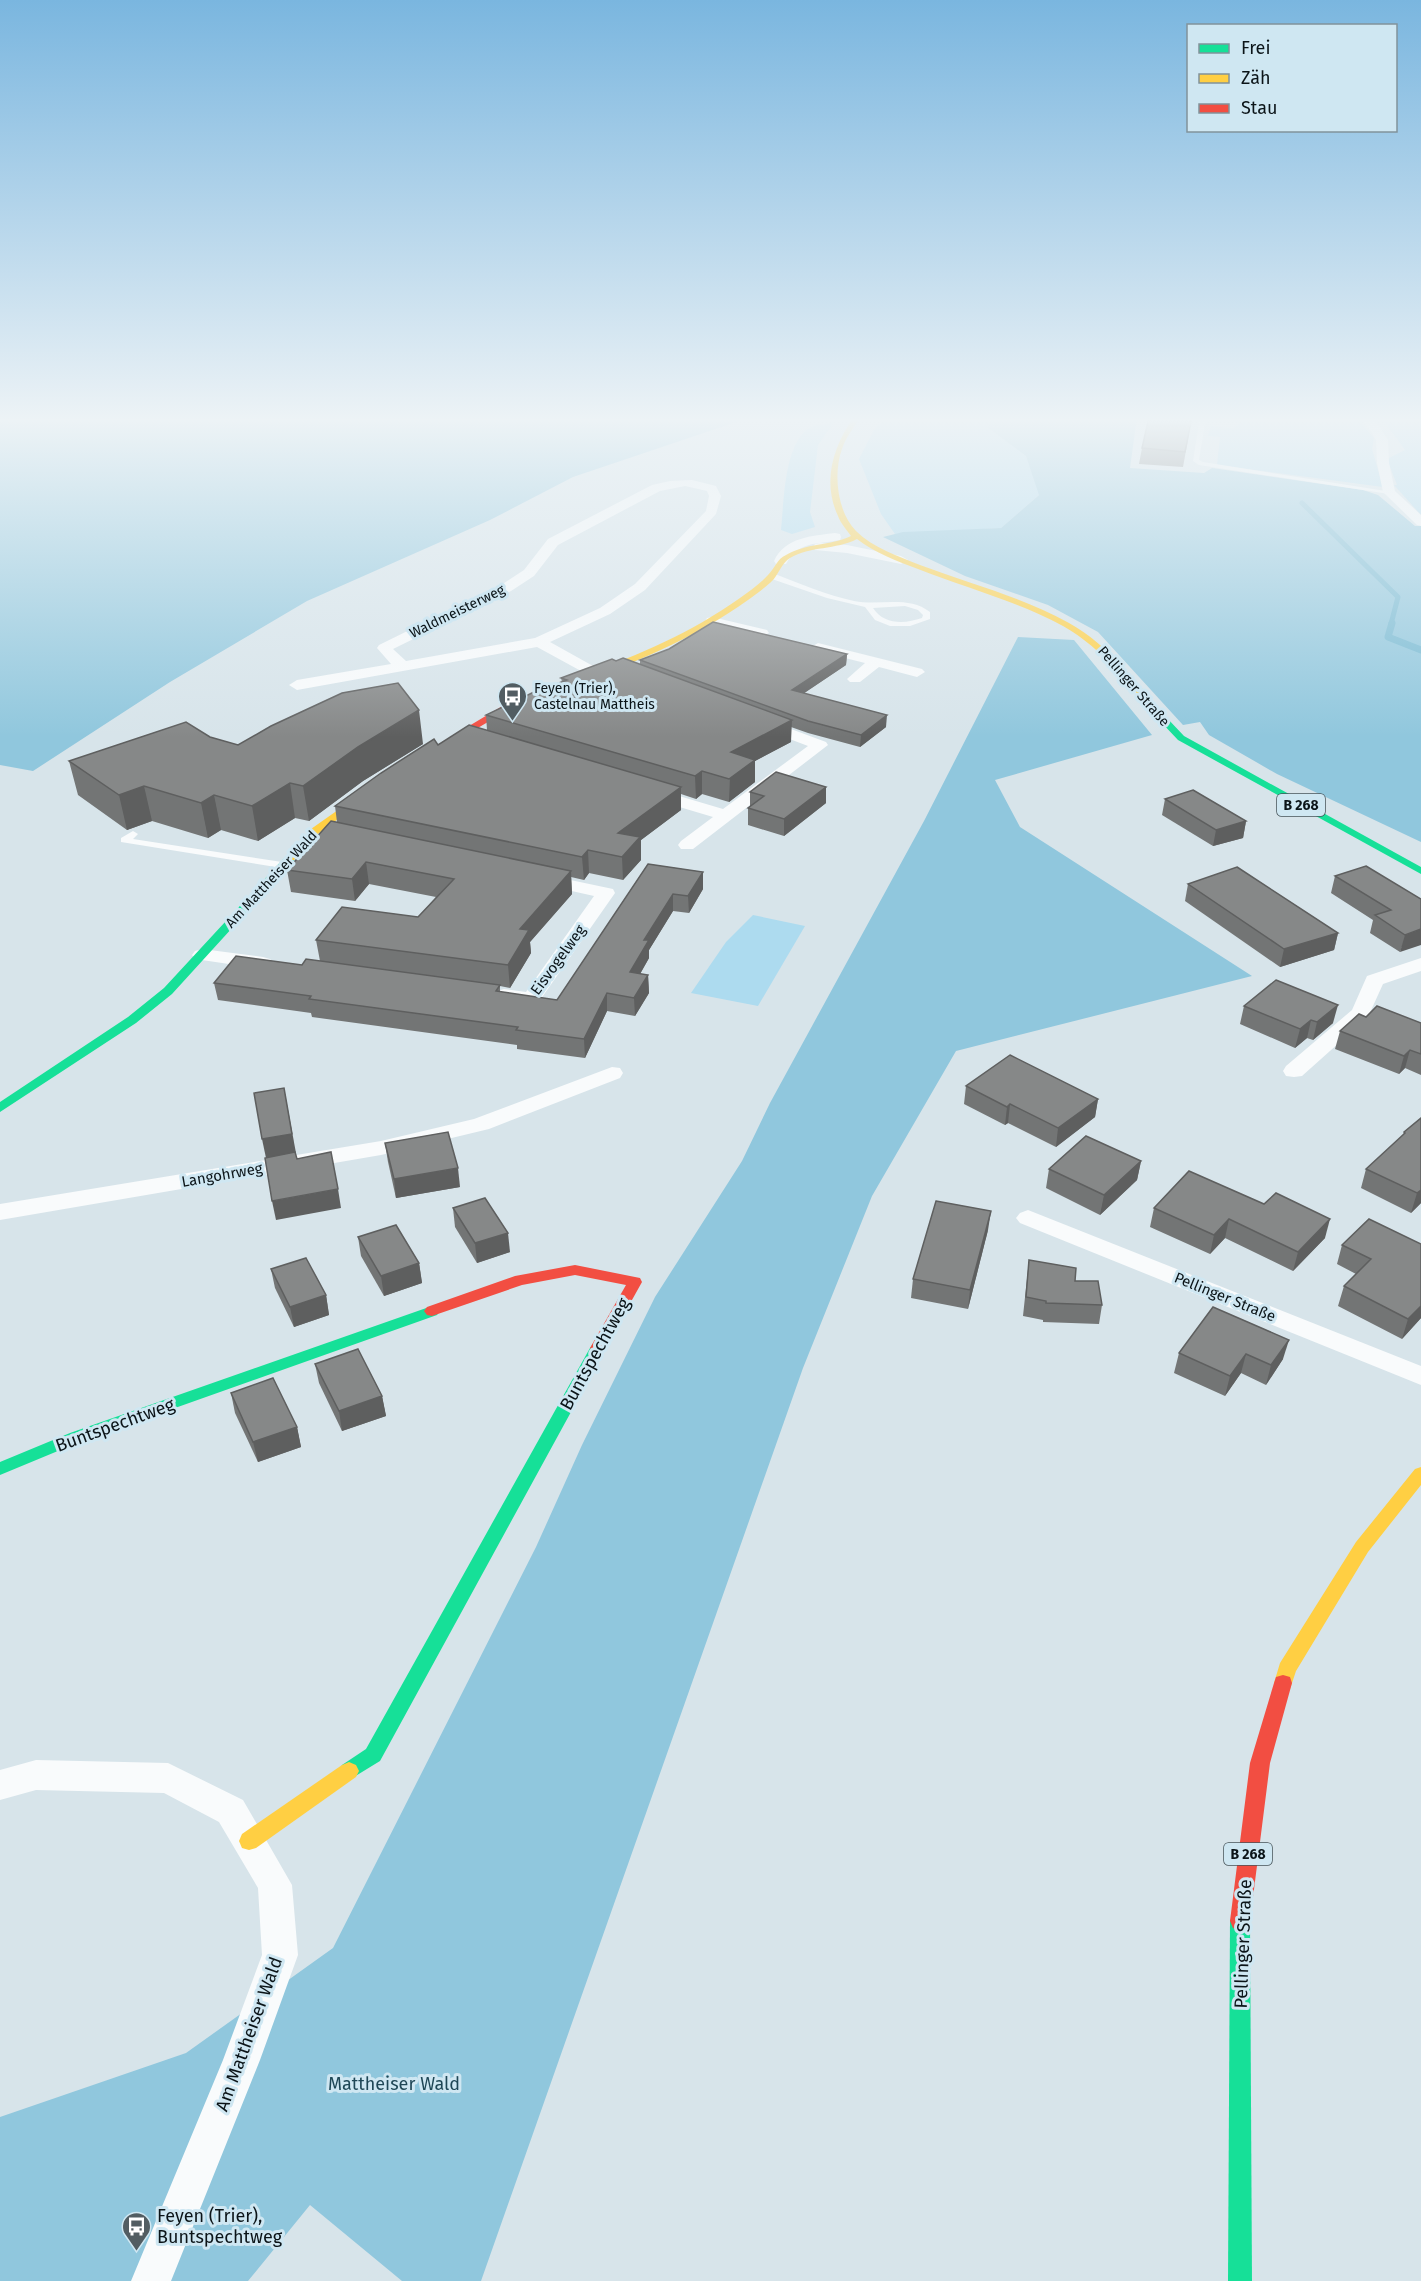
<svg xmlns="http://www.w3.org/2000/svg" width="1421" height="2281" font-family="'Fira Sans',sans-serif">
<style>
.green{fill:#addbef}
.forest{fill:#90c7dd}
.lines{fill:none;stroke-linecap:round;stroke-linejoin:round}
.stream-far1{stroke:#76b9d2;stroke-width:5}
.stream{stroke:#76b9d2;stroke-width:7}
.lane{fill:#f9fbfc;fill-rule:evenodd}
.street{fill:#f9fbfc;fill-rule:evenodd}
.fast{fill:#16e098;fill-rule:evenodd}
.slow{fill:#ffcf43;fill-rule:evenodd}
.jam{fill:#f24e42;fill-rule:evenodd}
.wall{fill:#737575}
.shaded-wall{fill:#5e5f5f}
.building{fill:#868888;stroke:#5e5f5f;stroke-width:1.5}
.labels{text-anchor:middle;stroke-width:6;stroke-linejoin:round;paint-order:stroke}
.far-street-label{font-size:14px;fill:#0b1418;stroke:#cfe7f2}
.far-poi-label{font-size:14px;fill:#0b1418;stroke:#cfe7f2;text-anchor:start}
.shield{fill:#cfe7f2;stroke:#465359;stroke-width:1.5}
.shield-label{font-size:14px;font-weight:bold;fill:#0b1418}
.street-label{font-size:15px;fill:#0b1418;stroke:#cfe7f2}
.near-street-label{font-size:18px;fill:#0b1418;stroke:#cfe7f2}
.near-park-label{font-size:18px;fill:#1f4756;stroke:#cfe7f2}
.near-poi-label{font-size:18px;fill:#0b1418;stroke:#cfe7f2;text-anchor:start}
</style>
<rect width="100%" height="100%" fill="#d7e4ea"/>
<g class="green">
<path d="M888 417H993L988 428 1026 456 1040 494 1001 528 895 534 881 514 859 459 875 428Z"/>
<path d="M1235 417H1356L1374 438 1372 449 1383 487 1217 465 1220 437 1208 436 1211 426 1233 428 1239 425Z"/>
<path d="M1381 417H1421V515L1394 485H1397L1387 459 1405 450Z"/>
<path d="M834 422 818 445 810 512 815 527 792 534 781 530C784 502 784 441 811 427 817 424 827 424 834 422Z"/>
<path d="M753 915 805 926 758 1006 691 993 726 942Z"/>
</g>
<g class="forest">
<path d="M0 417H751L573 477 490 520 307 601 170 682 33 771 0 765Z"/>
<path d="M993 417H1137L1130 468 1204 473 1212 468 1363 490 1378 495 1415 526H1421V842L1277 774 1209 735 1200 722 1183 725 1098 632 1048 605 965 576 883 537 903 532 1001 528 1039 495 1026 456 988 428Z"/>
<path d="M1018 637 1074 640 1152 735 995 780 1020 827 1252 976 956 1051 872 1196 803 1368 481 2281H402L310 2205 248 2281H0V2117L186 2053 333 1948 536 1547 582 1445 655 1297 742 1161 770 1103 924 821Z"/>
</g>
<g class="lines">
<path class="stream-far1" d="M1302 503 1398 597 1391 624"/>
<path class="stream" d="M1392 623 1388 637 1421 650"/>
<g class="lane">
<path d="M1200 417H1206L1199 460 1203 462 1392 492 1389 494 1199 465 1193 461Z"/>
<path d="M769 574H775C800 584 827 595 854 601 880 606 908 595 930 612V619L910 626H890L875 620 865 607 827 598 769 578ZM905 606 918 610 923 615 922 618C905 624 884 625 873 608Z"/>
<path d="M133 831 138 834 133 839 282 862 287 865 282 868 121 842V838Z"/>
</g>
<g class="street">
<path d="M1358 417H1370L1379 426 1388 440 1389 463 1395 491 1421 515V526L1417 525 1383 492 1377 463 1376 440 1370 430Z"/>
<path d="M692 480 716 486 721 496 716 514 645 590 610 614 550 642 602 671 605 674 602 677H592L537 647 297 690 289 685 297 680 391 664 377 648 379 645 501 585 524 570 548 539 652 485 670 481ZM685 486 707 491 709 496 706 511 635 584 600 608 535 638 406 661 393 649 511 591 534 576 558 545 660 491Z"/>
<path d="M835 533 840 534 841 537 840 540C816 545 800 540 786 564H776L774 561C785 537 812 536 835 533Z"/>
<path d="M820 543 847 545 901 556 908 560 901 564 847 553 815 550 813 547 815 544Z"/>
<path d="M712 617 767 630 769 633 762 637 707 624 705 621 707 618Z"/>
<path d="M818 643 922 669 925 672 917 677 879 667 860 682H850L847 679 865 663 813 650 811 647Z"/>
<path d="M764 719 826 742 828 745 693 849H681L678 845 681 841 713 817 646 797 644 793 646 789 652 788 723 809 808 746 758 727 756 724Z"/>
<path d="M542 874 613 889 615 893 538 1003 531 1005 497 999 494 995 497 991 504 989 526 992 594 896 536 883 533 879 536 875Z"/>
<path d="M202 949 263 957 270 959 273 963 270 967 263 969 195 959 192 955 195 951Z"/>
<path d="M1421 958V971L1383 984 1368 1017 1302 1076 1294 1077 1286 1076 1283 1071 1286 1066 1352 1010 1367 976Z"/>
<path d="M612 1067 620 1068 623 1073 620 1078 489 1129 381 1155 0 1220V1204L381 1141 474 1119Z"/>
<path d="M1028 1210 1421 1366V1385L1020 1223 1016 1218 1020 1213Z"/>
<path d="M36 1760 168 1763 243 1800 292 1885 298 1955 260 2060 171 2281H131L223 2060 262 1955 258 1888 219 1822 164 1793 36 1790 0 1800V1770Z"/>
</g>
<g class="fast">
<path d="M1161 718H1167L1184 736 1421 867V874L1178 740 1161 722Z"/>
<path d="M290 855 294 856V860L172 994 136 1023 0 1112V1102L128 1017 164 988 286 856Z"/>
<path d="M432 1306 437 1307 440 1311 437 1315 82 1441 0 1475V1462L70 1433Z"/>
<path d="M598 1343 603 1344 606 1348 380 1761 349 1780 342 1777 339 1771 342 1765 366 1749 590 1348 593 1344Z"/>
<path d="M1240 1911 1247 1914 1250 1921 1252 2281H1228L1230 1921 1233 1914Z"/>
</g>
<g class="slow">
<path d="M854 417H861C854 427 846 437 842 449 833 473 837 512 856 531 873 548 898 556 920 565 970 584 1023 597 1069 623 1110 646 1137 683 1167 718V722H1161C1131 687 1104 649 1063 626 1017 601 966 588 918 569 897 561 875 553 857 539 836 550 810 546 790 558 782 563 779 573 773 580 766 587 756 594 748 600 696 637 649 656 591 679H585V675C642 653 689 634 740 598 749 591 760 584 768 575 775 568 777 559 786 555 806 543 830 546 851 536 847 530 841 524 838 516 822 482 833 446 854 417Z"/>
<path d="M372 786 377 789 376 791 319 833 294 860H286V856L311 829Z"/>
<path d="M1421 1467V1485L1368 1552 1296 1671 1290 1689 1283 1691 1276 1689 1274 1683 1280 1663 1356 1542 1415 1469Z"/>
<path d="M349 1762 356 1765 359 1771 356 1777 256 1848 249 1850 242 1848 239 1841 242 1834 342 1765Z"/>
</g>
<g class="jam">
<path d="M525 697 528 698V702L510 709 437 752 429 750 504 705Z"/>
<path d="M575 1265 640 1278 642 1282 603 1352H593L590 1348 626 1285 575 1275 522 1285 432 1316 427 1315 424 1311 427 1307 515 1276Z"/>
<path d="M1283 1675 1290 1677 1292 1683 1270 1763 1250 1921 1247 1928 1240 1931 1233 1928 1230 1921 1250 1763 1274 1683 1276 1677Z"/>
</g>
</g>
<g class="wall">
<path d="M1192 417 1183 467 1139 464 1142 448Z"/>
<path d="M847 654 846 665 804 693 886 727 860 747 808 733 791 727V742L755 761V782L729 802 702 794 696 799 681 794V810L641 840V860L623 880 589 873 584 880 571 877 572 894 530 942 531 953 510 988 500 986V992L557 1000 648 864 703 872V889L689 913 673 911 649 950V958L640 974 648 975 649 993 635 1016 607 1011 585 1058 517 1049V1045L312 1017 311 1013 218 1000 214 983 320 961 316 940 418 917 436 897 369 884 355 901 291 892 287 870 337 822 335 806 438 745 487 730 486 715 562 682 561 678 616 661 640 664V660Z"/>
<path d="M210 737 238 745 423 744 363 781 309 821 295 818 258 841 221 830 208 838 152 821 127 830 78 795 69 761Z"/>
<path d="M750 792 826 803 784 836 748 825V808L750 807Z"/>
<path d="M1165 799 1246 821 1243 838 1213 846 1162 815Z"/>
<path d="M1335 876 1421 899 1400 952 1370 933 1373 920 1331 893Z"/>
<path d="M1188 884 1338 933 1334 950 1280 967 1185 901Z"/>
<path d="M1244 1006 1333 1023 1313 1040 1307 1038 1295 1048 1240 1024Z"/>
<path d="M1366 1017 1421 1023V1075L1405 1068 1399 1074 1335 1049 1340 1031Z"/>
<path d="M966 1086 1098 1099 1095 1117 1056 1147 1008 1123 1005 1125 964 1104Z"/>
<path d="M1421 1118V1203L1411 1213 1361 1188 1366 1169 1403 1136 1404 1132Z"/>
<path d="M385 1143 460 1187 396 1198 388 1162Z"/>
<path d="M1141 1161 1137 1180 1100 1215 1046 1188 1049 1169Z"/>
<path d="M1189 1171 1325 1238 1293 1271 1225 1238 1210 1254 1150 1227 1154 1208Z"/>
<path d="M453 1208 510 1252 477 1263 455 1227Z"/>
<path d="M988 1230 968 1309 911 1298 913 1279Z"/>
<path d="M358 1237 419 1263 422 1283 384 1296 361 1256Z"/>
<path d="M1421 1244V1318L1402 1339 1338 1306 1344 1286 1356 1274 1337 1264 1342 1245Z"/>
<path d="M1029 1260 1075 1281 1102 1305 1099 1324 1043 1322V1320L1023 1316Z"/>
<path d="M271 1269 326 1295 329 1315 294 1327 275 1288Z"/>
<path d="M1213 1307 1283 1359 1266 1385 1241 1373 1225 1396 1174 1373 1179 1353Z"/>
<path d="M315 1364 382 1396 386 1416 342 1431 319 1383Z"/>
<path d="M231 1393 297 1427 301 1447 258 1462 235 1413Z"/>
</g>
<g class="shaded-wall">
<path d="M847 654 846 665 791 702 792 690Z"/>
<path d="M419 710 423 744 363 781 309 821 303 786 358 747Z"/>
<path d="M887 715 886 727 860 747 861 735Z"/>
<path d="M792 720 791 742 755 761V782L729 802 731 752Z"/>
<path d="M702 771V794L696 799 695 776Z"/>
<path d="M290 783 295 818 258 841 252 806Z"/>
<path d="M144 786 152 821 127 830 119 795Z"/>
<path d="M681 787V810L641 840V860L623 880 622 857 618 833Z"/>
<path d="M826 787V803L784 836V819Z"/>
<path d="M214 795 221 830 208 838 201 803Z"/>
<path d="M1246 821 1243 838 1213 846 1216 830Z"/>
<path d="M588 850 589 873 584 880 582 857Z"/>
<path d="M366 862 369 884 355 901 352 879Z"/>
<path d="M571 871 572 894 530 942 531 953 510 988 508 965 520 929Z"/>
<path d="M703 872V889L689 913 688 896Z"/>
<path d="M673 894V911L649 950V958L631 990 630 972 644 940Z"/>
<path d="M1421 929V945L1400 952 1405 935Z"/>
<path d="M1338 933 1334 950 1280 967 1284 949Z"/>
<path d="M648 975 649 993 635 1016 634 998Z"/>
<path d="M607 993V1011L585 1058 584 1039Z"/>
<path d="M1338 1005 1333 1023 1313 1040 1317 1022Z"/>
<path d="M1311 1020 1307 1038 1295 1048 1300 1029Z"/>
<path d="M1410 1050 1405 1068 1399 1074 1404 1056Z"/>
<path d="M284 1088 296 1153 266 1158 262 1139Z"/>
<path d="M1098 1099 1095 1117 1056 1147 1058 1128Z"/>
<path d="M1010 1104 1008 1123 1005 1125 1007 1107Z"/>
<path d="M1141 1161 1137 1180 1100 1215 1104 1195Z"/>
<path d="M458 1168 460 1187 396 1198 394 1179Z"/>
<path d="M338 1189 341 1208 276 1220 272 1201Z"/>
<path d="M1421 1190V1203L1411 1213 1417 1193Z"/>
<path d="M991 1211 988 1230 968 1309 970 1290Z"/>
<path d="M1229 1219 1225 1238 1210 1254 1214 1235Z"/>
<path d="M1330 1219 1325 1238 1293 1271 1298 1252Z"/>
<path d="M508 1233 510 1252 477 1263 475 1243Z"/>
<path d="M419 1263 422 1283 384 1296 381 1276Z"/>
<path d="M326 1295 329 1315 294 1327 290 1307Z"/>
<path d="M1421 1306V1318L1402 1339 1408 1319Z"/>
<path d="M1289 1340 1283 1359 1266 1385 1271 1365Z"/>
<path d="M1246 1354 1241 1373 1225 1396 1230 1376Z"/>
<path d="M382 1396 386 1416 342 1431 339 1411Z"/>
<path d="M297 1427 301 1447 258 1462 253 1442Z"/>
</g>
<g class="building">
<path d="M1149 417H1192L1185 452 1142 448Z"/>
<path d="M713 622 847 654 792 690 887 715 861 735 808 721 640 660 669 649Z"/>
<path d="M623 658 792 720 731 752 755 760 729 779 702 771 695 776 486 715 534 692 567 680 561 678 612 659 616 661Z"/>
<path d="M398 683 419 710 358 747 303 786 290 783 252 806 214 795 201 803 144 786 119 795 69 761 186 722 210 737 238 745 271 726 342 693Z"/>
<path d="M469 725 681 787 618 833 640 837 622 857 588 850 582 857 335 806 381 773 434 739 438 745Z"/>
<path d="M776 772 826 787 784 819 748 808 764 796 750 792Z"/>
<path d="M1193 790 1246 821 1216 830 1165 799Z"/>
<path d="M331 821 571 871 520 929 529 930 508 965 316 940 342 907 418 917 454 879 366 862 352 879 287 870Z"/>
<path d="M648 864 703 872 688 896 673 894 644 940H649L630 972 648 975 634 998 607 993 584 1039 516 1030 518 1027 309 999 311 996 214 983 236 956 302 965 306 959 500 985 496 991 557 1000Z"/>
<path d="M1366 866 1421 899V929L1405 935 1375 915 1391 910 1335 876Z"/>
<path d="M1237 867 1338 933 1284 949 1188 884Z"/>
<path d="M1276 980 1338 1005 1317 1022 1311 1020 1300 1029 1244 1006Z"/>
<path d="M1377 1006 1421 1023V1054L1410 1050 1404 1056 1340 1031 1359 1014 1366 1017Z"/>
<path d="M1010 1055 1098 1099 1058 1128 1010 1104 1007 1107 966 1086Z"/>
<path d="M284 1088 292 1134 262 1139 254 1093Z"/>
<path d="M1421 1118V1190L1417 1193 1366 1169 1405 1133 1404 1132Z"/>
<path d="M448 1132 458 1168 394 1179 385 1143Z"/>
<path d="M1086 1136 1141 1161 1104 1195 1049 1169Z"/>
<path d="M295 1152 297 1159 331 1152 338 1189 272 1201 265 1158Z"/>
<path d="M1189 1171 1264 1204 1276 1193 1330 1219 1298 1252 1229 1219 1214 1235 1154 1208Z"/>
<path d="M485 1198 508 1233 475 1243 453 1208Z"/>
<path d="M936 1201 991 1211 970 1290 913 1279Z"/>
<path d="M1369 1219 1421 1244V1306L1408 1319 1344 1286 1371 1259 1342 1245Z"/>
<path d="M396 1225 419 1263 381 1276 358 1237Z"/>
<path d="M306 1258 326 1295 290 1307 271 1269Z"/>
<path d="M1029 1260 1076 1268 1075 1281H1098L1102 1305 1046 1303V1301L1026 1297Z"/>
<path d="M1213 1307 1289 1340 1271 1365 1246 1354 1230 1376 1179 1353Z"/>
<path d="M358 1349 382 1396 339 1411 315 1364Z"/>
<path d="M273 1378 297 1427 253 1442 231 1393Z"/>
</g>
<linearGradient id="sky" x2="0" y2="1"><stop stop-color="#7ab6df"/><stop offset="0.57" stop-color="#edf3f6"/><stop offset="1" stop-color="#edf3f6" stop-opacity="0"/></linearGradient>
<rect width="1421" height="737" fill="url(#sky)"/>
<defs>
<symbol id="bus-pin" viewBox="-11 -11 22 30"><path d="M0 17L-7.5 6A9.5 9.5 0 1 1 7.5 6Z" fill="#525d62" stroke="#cfe7f2"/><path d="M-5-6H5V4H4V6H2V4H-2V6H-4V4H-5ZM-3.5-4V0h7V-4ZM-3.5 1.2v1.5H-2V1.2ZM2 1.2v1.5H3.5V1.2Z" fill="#fff"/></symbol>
</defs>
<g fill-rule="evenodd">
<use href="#bus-pin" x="496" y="680" width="33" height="45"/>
<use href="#bus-pin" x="120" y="2210" width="33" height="45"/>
</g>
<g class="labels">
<g class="far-street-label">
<text transform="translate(457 611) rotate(-26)" y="5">Waldmeisterweg</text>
<text transform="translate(1134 686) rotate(49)" y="5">Pellinger Straße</text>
<text transform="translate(271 879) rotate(-47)" y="5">Am Mattheiser Wald</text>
</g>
<g class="far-poi-label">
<text x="534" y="693">Feyen (Trier),<tspan x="534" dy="16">Castelnau Mattheis</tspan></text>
</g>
<g class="shield">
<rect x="1277" y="794" width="48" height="22" rx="4.5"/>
<rect x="1224" y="1843" width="48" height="22" rx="4.5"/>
</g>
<g class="shield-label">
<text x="1301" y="810">B 268</text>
<text x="1248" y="1859">B 268</text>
</g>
<g class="street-label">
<text transform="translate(558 960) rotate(-54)" y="5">Eisvogelweg</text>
<text transform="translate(222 1175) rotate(-10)" y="5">Langohrweg</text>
<text transform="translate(1225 1297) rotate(22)" y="5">Pellinger Straße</text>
</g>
<g class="near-street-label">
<text transform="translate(595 1354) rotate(-61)" y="6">Buntspechtweg</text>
<text transform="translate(115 1425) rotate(-20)" y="6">Buntspechtweg</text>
<text transform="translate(1243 1944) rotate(-88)" y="6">Pellinger Straße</text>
<text transform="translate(249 2034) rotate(-70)" y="6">Am Mattheiser Wald</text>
</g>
<g class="near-park-label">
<text x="394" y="2090">Mattheiser Wald</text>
</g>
<g class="near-poi-label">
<text x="157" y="2222">Feyen (Trier),<tspan x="157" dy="21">Buntspechtweg</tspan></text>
</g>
</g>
<rect x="1187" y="24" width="210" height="108" fill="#cfe7f2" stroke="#81939b" stroke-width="1.5"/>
<rect x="1199" y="44" width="30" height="9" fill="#16e098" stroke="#81939b" stroke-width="1.5"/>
<text x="1241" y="54" font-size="18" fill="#0b1418">Frei</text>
<rect x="1199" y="74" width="30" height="9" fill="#ffcf43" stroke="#81939b" stroke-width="1.5"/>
<text x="1241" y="84" font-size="18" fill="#0b1418">Zäh</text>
<rect x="1199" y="104" width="30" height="9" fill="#f24e42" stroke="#81939b" stroke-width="1.5"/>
<text x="1241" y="114" font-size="18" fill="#0b1418">Stau</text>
</svg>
